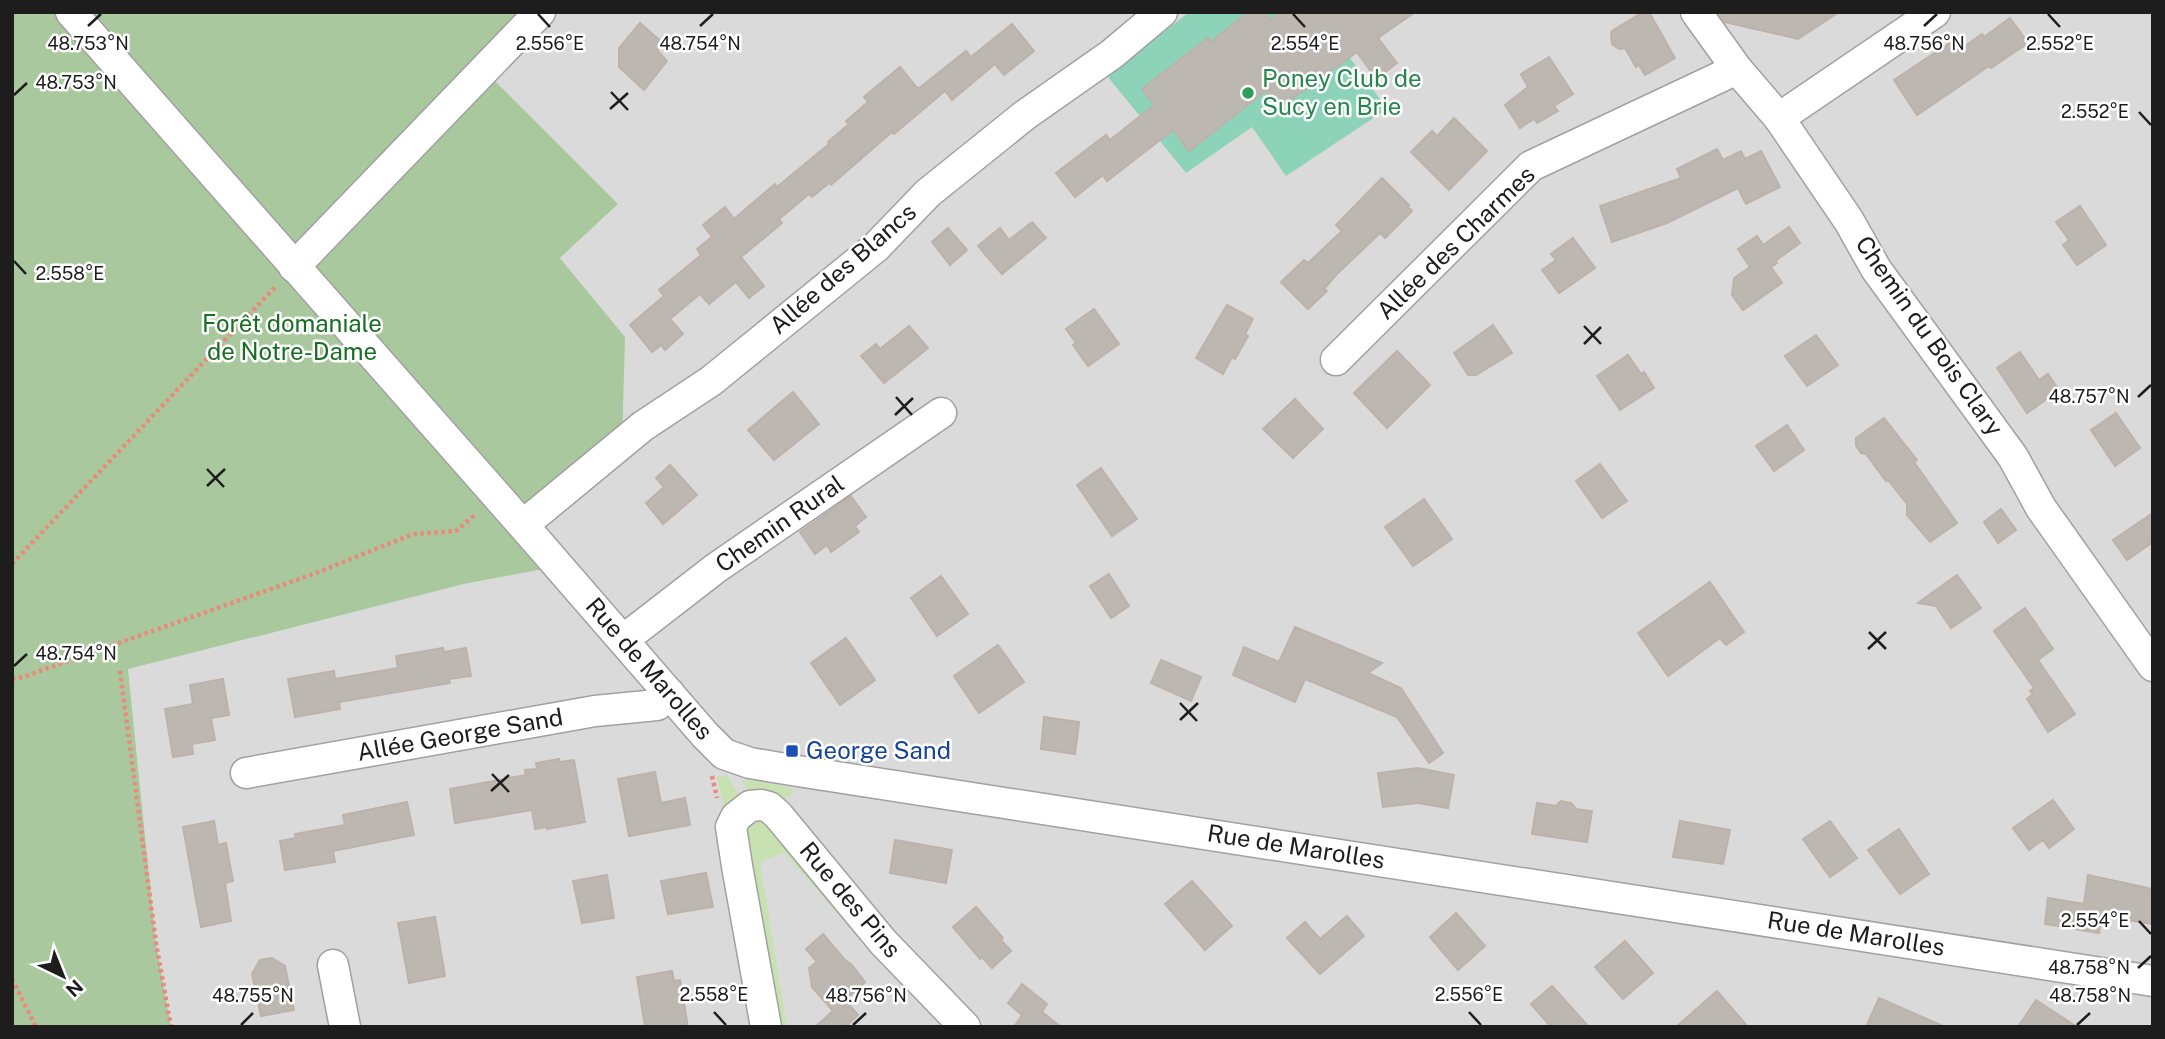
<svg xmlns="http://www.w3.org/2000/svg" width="2165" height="1039" font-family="'Public Sans',sans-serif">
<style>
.residential{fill:#dbdada}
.grass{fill:#c7e2b0}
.forest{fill:#a9c89e}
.pitch{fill:#8cd3ba}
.building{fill:#bdb7b2;stroke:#bdb2a9;stroke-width:2}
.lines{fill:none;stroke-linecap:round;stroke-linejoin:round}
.minor-casing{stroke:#a1a1a1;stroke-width:33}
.path{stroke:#e98a7a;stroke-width:4.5;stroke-dasharray:3.5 3.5;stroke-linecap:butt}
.minor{stroke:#fff;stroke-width:30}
.ticks{fill:none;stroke:#1d1d1d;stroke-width:2.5}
.leisure-dot{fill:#2e9e5b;stroke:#fff;stroke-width:2.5}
.transit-dot{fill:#1a4fb4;stroke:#fff;stroke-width:2.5}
.labels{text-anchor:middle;stroke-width:5;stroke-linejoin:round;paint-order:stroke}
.leisure-label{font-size:24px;fill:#27864d;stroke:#fff;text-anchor:start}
.street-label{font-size:24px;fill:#1d1d1d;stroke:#fff}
.park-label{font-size:24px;fill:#186e23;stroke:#fff}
.transit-label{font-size:24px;fill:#164399;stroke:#fff;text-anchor:start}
.ticks-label{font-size:18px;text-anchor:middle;fill:#1d1d1d;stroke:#fff;stroke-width:5;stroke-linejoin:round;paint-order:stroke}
</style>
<rect width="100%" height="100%" fill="#edebe5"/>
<path class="residential" d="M540 12H2153V1027H171L156 943 128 668 464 584 558 566 523 525 625 337 560 258 617 205 484 70Z"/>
<g class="grass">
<path d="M716 776H728L741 800 726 813Z"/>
<path d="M742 780 760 781 793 789 792 794 784 800 749 795Z"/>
<path d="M767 817 873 941 867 948 784 852 760 863 787 1027H777L742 821Z"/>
</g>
<path class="forest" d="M12 12H540L484 70 618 204 560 258 625 337 622 444 523 525 559 566 464 584 128 669 156 943 171 1027H12Z"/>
<path class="pitch" d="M1189 12H1416L1350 58 1387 109 1286 176 1252 127 1186 173 1108 77Z"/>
<g class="building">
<path d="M1248 12H1264L1270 20 1280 12H1415L1378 38 1397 63 1376 79 1357 52 1279 108 1265 91 1189 151 1173 130 1107 181 1103 175 1075 197 1056 173 1106 135 1110 140 1154 105 1142 89 1208 38 1211 42Z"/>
<path d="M1643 12H1649L1675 58 1645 75 1639 65 1636 67 1625 48 1619 49 1612 44 1611 34 1612 31Z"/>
<path d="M1718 12H1839L1798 39 1725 22Z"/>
<path d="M2010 18 2028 43 1991 68 1989 66 1917 115 1894 80 1951 42 1958 51 1982 34 1984 37Z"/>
<path d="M640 23 663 43 657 50 667 61 644 90 619 67V48Z"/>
<path d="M1012 24 1034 51 1004 75 995 64 952 100 945 91 894 134 892 132 831 185 829 183 812 197 809 194 779 219 782 223 741 257 764 286 749 298 736 282 709 304 700 294 670 319 683 334 665 350 661 345 652 352 630 325 664 296 659 290 701 255 697 249 712 237 703 225 725 207 734 219 775 184 777 187 829 144 828 142 849 124 846 121 868 102 864 97 900 67 918 89 966 51 971 57Z"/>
<path d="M1549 57 1573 94 1554 106 1558 111 1537 123 1534 119 1520 128 1505 105 1528 87 1521 74Z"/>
<path d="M1454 118 1487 151 1449 190 1411 152 1432 131 1437 136Z"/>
<path d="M1717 149 1723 160 1741 151 1745 159 1761 151 1780 187 1746 204 1738 188 1667 223 1612 242 1600 206 1681 178 1677 169Z"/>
<path d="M1382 178 1409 205 1407 206 1412 211 1385 238 1380 233 1337 274 1324 289 1327 291 1308 309 1281 282 1304 260 1308 263 1342 231 1336 225Z"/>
<path d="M2080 206 2106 245 2077 265 2063 245 2069 240 2056 222Z"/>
<path d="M1032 222 1046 238 1002 274 978 246 1000 228 1009 240Z"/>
<path d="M1789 227 1800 243 1775 261 1777 263 1771 267 1782 283 1743 310 1732 295 1734 278 1750 267 1738 249 1757 236 1763 245Z"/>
<path d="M948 228 967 250 950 265 932 242Z"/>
<path d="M1573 238 1595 268 1559 293 1542 270 1556 260 1551 254Z"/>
<path d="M1227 305 1253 319 1245 334 1248 336 1235 359 1232 357 1223 374 1196 358Z"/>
<path d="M1094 309 1119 344 1088 366 1073 345 1076 343 1066 329Z"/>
<path d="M1493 325 1512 353 1476 375H1468L1454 353Z"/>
<path d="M909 326 928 348 884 383 861 356 876 344 880 349Z"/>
<path d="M1816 335 1838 365 1807 386 1785 356Z"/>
<path d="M1397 351 1430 385 1387 428 1354 393Z"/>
<path d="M2020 352 2039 380 2048 374 2059 390 2027 413 1997 368Z"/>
<path d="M1628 355 1641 374 1644 372 1654 388 1620 410 1597 376Z"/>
<path d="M793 392 819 424 774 460 748 430Z"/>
<path d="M1295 399 1323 429 1293 458 1263 429Z"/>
<path d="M2116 413 2140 448 2115 466 2091 430Z"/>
<path d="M1884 418 1917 460 1914 462 1957 523 1930 542 1907 515V504L1888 480 1886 481 1866 454 1861 453 1856 446V438Z"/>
<path d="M1787 425 1804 450 1774 471 1756 446Z"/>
<path d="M1600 464 1627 501 1602 518 1576 481Z"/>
<path d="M670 465 697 495 663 524 646 503 664 487 656 478Z"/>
<path d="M1101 468 1137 519 1112 536 1077 485Z"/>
<path d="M851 496 866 517 855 526 859 532 831 552 827 545 815 554 800 532Z"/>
<path d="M1424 499 1452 539 1413 566 1385 527Z"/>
<path d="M2001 509 2016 530 1998 543 1984 522Z"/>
<path d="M2153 513V542L2127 560 2113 540Z"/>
<path d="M1109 574 1129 606 1111 618 1090 586Z"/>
<path d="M1957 575 1981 608 1951 628 1936 606 1918 603Z"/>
<path d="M941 576 968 614 937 636 911 598Z"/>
<path d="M1710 582 1744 632 1726 645 1720 638 1668 676 1638 633Z"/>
<path d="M2025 608 2053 649 2038 660 2075 714 2048 732 2027 699 2033 694 2030 691 2034 688 1994 631Z"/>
<path d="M1295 627 1382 663 1368 673 1401 688 1443 753 1429 763 1397 717 1305 679 1295 702 1233 675 1244 647 1279 662Z"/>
<path d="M846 638 875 680 840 705 811 663Z"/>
<path d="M998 645 1024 682 979 713 954 676Z"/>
<path d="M443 648 444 652 466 648 471 676 449 679 450 683 339 702 340 709 295 717 288 679 334 671 335 679 398 668 396 656Z"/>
<path d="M1161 660 1201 677 1191 701 1151 683Z"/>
<path d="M223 679 229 715 211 718 215 740 192 744 193 754 173 757 165 709 193 704 190 685Z"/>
<path d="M1044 717 1079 722 1075 754 1041 749Z"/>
<path d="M559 759V762L574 760 585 822 547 829V827L535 829 532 810 455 823 450 789 526 775 525 770 537 769 536 763Z"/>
<path d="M1418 768 1454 775 1448 808 1418 803 1383 807 1378 773Z"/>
<path d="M655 772 661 803 685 798 690 825 629 836 618 779Z"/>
<path d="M2053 800 2074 829 2049 848 2043 840 2029 850 2013 828Z"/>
<path d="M1561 801 1571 803 1576 809 1592 811 1587 842 1532 834 1537 803 1556 806Z"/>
<path d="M407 802 414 835 333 851 335 862 285 870 280 841 296 838 295 834 345 825 343 815Z"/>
<path d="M214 821 218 845 226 843 233 881 225 883 231 921 201 927 183 827Z"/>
<path d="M1680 821 1730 830 1723 864 1673 857Z"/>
<path d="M1830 821 1857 858 1830 877 1803 839Z"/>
<path d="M1899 829 1929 874 1900 894 1868 850Z"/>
<path d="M895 840 952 850 946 883 890 873Z"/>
<path d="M706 873 713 907 668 914 661 881Z"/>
<path d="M607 875 614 918 582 923 573 881Z"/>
<path d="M2088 875 2153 889V924L2101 916 2099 933 2045 924 2048 898 2084 904Z"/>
<path d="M1192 881 1232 926 1205 950 1165 904Z"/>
<path d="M976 907 1003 938 1001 940 1011 951 992 968 982 957 980 959 953 927Z"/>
<path d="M1456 913 1485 946 1458 970 1430 937Z"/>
<path d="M1347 916 1364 936 1320 974 1287 938 1305 922 1320 939Z"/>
<path d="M435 917 445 976 409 983 398 923Z"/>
<path d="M823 934 845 960 852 965 865 982 845 1000 858 1015 845 1027H815L833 1011 812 987 809 968 817 962 806 949Z"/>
<path d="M1625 941 1653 973 1623 999 1595 967Z"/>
<path d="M272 958 285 966 294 1010 261 1016 252 974 260 960Z"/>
<path d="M672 971 674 981 680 980 688 1027H645L637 977Z"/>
<path d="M1022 984 1047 1004 1042 1012 1061 1027H1014L1022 1015 1008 1003Z"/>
<path d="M1552 986 1589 1027H1551L1531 1004Z"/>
<path d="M1717 991 1748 1027H1676Z"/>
<path d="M1879 998 1945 1027H1866Z"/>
<path d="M2036 1000 2077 1027H2018Z"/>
</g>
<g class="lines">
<defs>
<g id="minor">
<path d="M71 12 534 538 705 735 724 754 750 763 798 771 2153 981"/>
<path d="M1696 12 1737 69 1779 118 1849 221 1876 269 2013 457 2041 508 2153 666"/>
<path d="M1779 118 1935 12"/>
<path d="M294 267 540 12"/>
<path d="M1336 360 1531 166 1737 69"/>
<path d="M523 525 643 426 711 381 876 247 928 193 1025 115 1112 54 1162 12"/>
<path d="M623 640 716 568 941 413"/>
<path d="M246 773 595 711 657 705 669 693"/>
<path d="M333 965 345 1027"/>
<path d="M766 1027 737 866 731 827 736 817 750 806 761 805 769 807 778 815 883 942 965 1027"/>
</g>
</defs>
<use href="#minor" class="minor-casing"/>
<g class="path">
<path d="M12 564 277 285"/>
<path d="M120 671 156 943 171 1027"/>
<path d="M12 679 23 677 316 573 413 534 456 531 476 514"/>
<path d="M12 686 14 679"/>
<path d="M712 776 717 798"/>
<path d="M12 979 36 1027"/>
</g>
<use href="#minor" class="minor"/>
</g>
<path class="ticks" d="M538 14 550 27M1293 14 1305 27M2048 14 2060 27M88 26 101 14M700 26 713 14M1924 26 1937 14M611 92 628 110M14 95 27 83M610 109 628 93M2139 112 2151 125M14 261 26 274M1584 326 1601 344M1584 344 1601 327M896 397 912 415M2138 397 2151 385M895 415 913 398M207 469 224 487M207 486 225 469M1869 632 1886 649M1868 649 1886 632M14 666 27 654M1180 703 1197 721M1180 720 1198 703M492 774 509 792M491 791 509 775M2139 921 2151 934M2138 968 2151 956M714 1012 726 1025M1469 1012 1481 1025M241 1025 253 1013M853 1025 866 1013M2077 1025 2090 1013"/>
<circle class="leisure-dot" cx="1248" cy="93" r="7"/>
<rect class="transit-dot" x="785" y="744" width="14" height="14" rx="3.5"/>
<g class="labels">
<g class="leisure-label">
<text x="1262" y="87">Poney Club de<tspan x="1262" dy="28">Sucy en Brie</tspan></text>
</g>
<g class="street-label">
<text transform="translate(1456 243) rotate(-44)" y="8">Allée des Charmes</text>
<text transform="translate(843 269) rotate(-41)" y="8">Allée des Blancs</text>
<text transform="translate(1929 336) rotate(55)" y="8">Chemin du Bois Clary</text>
<text transform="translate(780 524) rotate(-35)" y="8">Chemin Rural</text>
<text transform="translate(649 669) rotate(49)" y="8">Rue de Marolles</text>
<text transform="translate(460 735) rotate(-10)" y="8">Allée George Sand</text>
<text transform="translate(1296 847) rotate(9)" y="8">Rue de Marolles</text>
<text transform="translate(850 900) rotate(50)" y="8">Rue des Pins</text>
<text transform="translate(1856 934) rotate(9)" y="8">Rue de Marolles</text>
</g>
<g class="park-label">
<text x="292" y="332">Forêt domaniale<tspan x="292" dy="28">de Notre-Dame</tspan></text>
</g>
<g class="transit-label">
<text x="806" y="759">George Sand</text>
</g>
</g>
<g class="ticks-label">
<text x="88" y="50">48.753°N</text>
<text x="700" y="50">48.754°N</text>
<text x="1924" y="50">48.756°N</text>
<text x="550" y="50">2.556°E</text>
<text x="1305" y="50">2.554°E</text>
<text x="2060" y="50">2.552°E</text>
<text x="76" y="89">48.753°N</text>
<text x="2095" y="118">2.552°E</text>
<text x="70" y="280">2.558°E</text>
<text x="2089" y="403">48.757°N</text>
<text x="76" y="660">48.754°N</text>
<text x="2095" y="927">2.554°E</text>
<text x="2089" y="974">48.758°N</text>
<text x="714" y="1001">2.558°E</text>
<text x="1469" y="1001">2.556°E</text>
<text x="2090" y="1002">48.758°N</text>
<text x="253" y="1002">48.755°N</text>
<text x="866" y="1002">48.756°N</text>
</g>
<rect width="2165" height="1039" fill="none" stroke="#1d1d1d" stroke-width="28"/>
<g transform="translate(63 976) rotate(137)" stroke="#ffffff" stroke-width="5" paint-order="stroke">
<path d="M0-5L12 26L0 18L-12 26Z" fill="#1d1d1d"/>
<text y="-10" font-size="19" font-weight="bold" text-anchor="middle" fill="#1d1d1d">N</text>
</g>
</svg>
